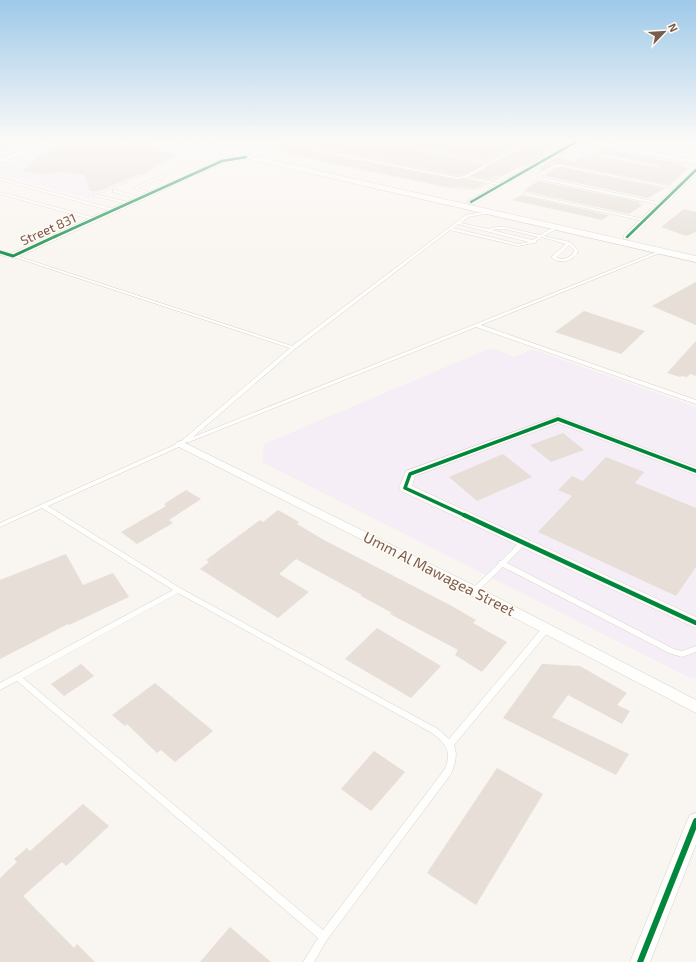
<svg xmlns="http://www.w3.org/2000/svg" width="696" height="962" font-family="'Exo 2',sans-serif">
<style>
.residential{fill:#f2e8de}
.education{fill:#f6eef6}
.building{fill:#e6ded7}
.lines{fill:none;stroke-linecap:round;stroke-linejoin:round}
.lane-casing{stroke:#d7d1cb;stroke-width:1}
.street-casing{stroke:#d7d1cb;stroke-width:1}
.secondary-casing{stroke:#d9d2cb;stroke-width:1}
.lane{fill:#fefefd;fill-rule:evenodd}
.street{fill:#fefefd;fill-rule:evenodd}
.secondary{fill:#fefefd;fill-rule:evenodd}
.cycleway-far4-casing{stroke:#fffaf3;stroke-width:4}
.cycleway-far3-casing{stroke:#fffaf3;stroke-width:5}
.cycleway-far2-casing{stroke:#fffaf3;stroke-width:6}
.cycleway-far1-casing{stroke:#fffaf3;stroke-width:7}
.cycleway-casing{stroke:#fffaf3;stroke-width:8}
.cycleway-far4{stroke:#00873e;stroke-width:2.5}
.cycleway-far3{stroke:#00873e;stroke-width:3}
.cycleway-far2{stroke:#00873e;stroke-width:3.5}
.cycleway-far1{stroke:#00873e;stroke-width:4.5}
.cycleway{stroke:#00873e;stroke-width:6}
.labels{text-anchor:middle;stroke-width:3;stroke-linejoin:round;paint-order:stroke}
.far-street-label{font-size:13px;fill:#7a5c4d;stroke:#fffaf3}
.street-label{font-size:15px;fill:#7a5c4d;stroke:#fffaf3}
</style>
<rect width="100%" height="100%" fill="#f9f5f0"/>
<path class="residential" d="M293 139H571L478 190 453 189 284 154 275 148Z"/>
<g class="education">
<path d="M74 139H138L198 153 90 199 0 174V166Z"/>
<path d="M491 348 515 357 532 349 696 407V677L690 678 262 462 264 444Z"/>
</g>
<g class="building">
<path d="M0 139H32L33 141 0 152Z"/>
<path d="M81 139 82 143 93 139H100L132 147 134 145 178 155 160 163 145 174H139L99 191H90L84 175 63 172 42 174 22 171 38 157Z"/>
<path d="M291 139H320L313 143 311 148V150L319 153 457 180H465L482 183 474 189 457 185 452 188 287 153 276 147Z"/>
<path d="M329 139H370L482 165 464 175H457L317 147Z"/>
<path d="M388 139H456L441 149V151Z"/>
<path d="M465 139H528L488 161 446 152Z"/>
<path d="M537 139H568L542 154 546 155 527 166 523 164 501 176 495 175 488 179 472 176Z"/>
<path d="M602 148 683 164 681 166 688 168 670 185 562 164H553L543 170 538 169 557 157 575 162 583 157 589 158 592 156 657 168 660 167 657 164 597 152Z"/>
<path d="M556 168H562L665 188 648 198 545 176Z"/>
<path d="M538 181 641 202 638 204 643 205 629 214 523 191Z"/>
<path d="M522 195 525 196 609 215 602 220 512 200Z"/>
<path d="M684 209 696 212V232L686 236 661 227Z"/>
<path d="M696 282V325L652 306Z"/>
<path d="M584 311 645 331 621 354 555 332Z"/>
<path d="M696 341V376L690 374 687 377 682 376 680 377 667 373Z"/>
<path d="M563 433 584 450 551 462 530 445Z"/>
<path d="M503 454 532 477 477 501 449 477Z"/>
<path d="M606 457 644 472 635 483 696 508V567L676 596 538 532 572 496 558 490 572 476 583 481Z"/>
<path d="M186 490 201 499 169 520 173 523 137 544 121 532 166 506 164 504Z"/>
<path d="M278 510 299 522 297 524 324 540 450 605 476 620 473 623 507 642 482 672 455 655 458 650 390 614 392 613 361 596 362 595 296 559 279 574 309 592 278 618 200 569 209 562 206 560 260 520 263 522Z"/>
<path d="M66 554 83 585 113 573 129 597 69 625 68 624 0 659V580Z"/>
<path d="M377 628 441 666 411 698 345 659Z"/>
<path d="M81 664 94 676 64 696 51 684Z"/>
<path d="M542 664 580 666 627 693 617 705 630 711 622 724 568 695 552 717 629 754 616 775 503 718Z"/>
<path d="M155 683 213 731 175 762 161 750 157 753 127 724 125 726 112 715Z"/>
<path d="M374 751 405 772 371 811 341 789Z"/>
<path d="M497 768 543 794 476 905 427 873Z"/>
<path d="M83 804 109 826 66 866 62 862 23 896 74 948 77 944 95 962H0V878L17 862 14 859 27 848 30 851Z"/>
<path d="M230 927 271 962H200Z"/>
</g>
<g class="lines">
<defs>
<g id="lane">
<path d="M75 139H80L8 167 0 166V164L7 165Z"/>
<path d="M125 139 174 151 189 144H191V146L177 151 201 157 211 153V155L202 159 218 163 216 164 202 161 196 162 138 188 152 193 149 194 133 188 199 159 118 139Z"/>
<path d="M324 139H328L316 146 315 148 320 150 457 177 464 176 486 164 371 139H379L488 163 532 139H536L468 177 503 184V186H502L465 178 457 179 319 152 312 149 314 144Z"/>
<path d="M460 139H464L445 151 442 150Z"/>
<path d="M566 147 657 165 659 166 657 167 565 149V147Z"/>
<path d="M554 165H562L679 188 677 189 562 167H556L541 176 540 177 662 203V205H661L537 179 538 174Z"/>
<path d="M0 178 114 209 115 210 112 211 0 180Z"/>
<path d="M113 190H115L142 198 139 199 113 192Z"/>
<path d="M0 192 95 218 96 219 93 220 0 194Z"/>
<path d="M524 193 644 219 646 220 644 221 525 195 523 194Z"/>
<path d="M94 194 128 202 130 203 128 204 94 196Z"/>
<path d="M489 211H490V213L468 217 461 223 488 229 496 227H505L540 235 550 229 558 226V228L544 236 570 242 578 250 577 254C570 262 559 264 551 257L566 244 542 237 536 241V243H533L518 246 450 230 295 349 193 437 661 250H662V252L481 325 696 400V404L476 327 189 442H186L183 445 48 506 180 588 438 729 449 739 543 627 546 626 549 627 550 629 549 631 454 745C458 755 455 764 451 774L327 940 314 962H303L318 938 17 681 0 690V683L173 590 42 508 0 527V523L179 443 290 348 11 256 14 255 292 346 466 215ZM458 224 529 242 518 244 453 228ZM496 229H505L538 237 532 240 492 230ZM569 245 574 250 573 254C568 258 562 261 556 257ZM178 593 432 733C446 744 452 751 445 769L323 930 23 678Z"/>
<path d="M521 541H525L526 543 507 563 674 649 682 651 696 646V652L682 657 669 653 503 567 476 593H472L471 591 472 589 498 564 499 561H501Z"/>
</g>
<g id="street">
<path d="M52 139H62L0 163V159Z"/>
<path d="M218 139H227L213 147H209V145Z"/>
<path d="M281 139H290L254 156 249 155Z"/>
<path d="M576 139H588L696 160V164L581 142 474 204H471L467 202Z"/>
<path d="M246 155 249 157 248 158 224 163 16 258H13L0 255V250L12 253 220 160Z"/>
<path d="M696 168V174L630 239H624V235Z"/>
<path d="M558 416 696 467V475L558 423 415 476 412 486 696 617V628L401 491 399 488 406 471Z"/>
<path d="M181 441 479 588 696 700V713L469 594 177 446 175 444 177 442Z"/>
<path d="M696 813V844L650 962H630L687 821 690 815Z"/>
</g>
<path id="secondary" d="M161 139H178L696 256V262Z"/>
</defs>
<use href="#lane" class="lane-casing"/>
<use href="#street" class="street-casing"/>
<use href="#secondary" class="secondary-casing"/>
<use href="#lane" class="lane"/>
<use href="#street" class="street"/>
<use href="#secondary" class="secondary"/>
<defs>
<g id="cycleway-far4">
<path d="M471 202 581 139"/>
<path d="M54 237 222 161 246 157"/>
<path d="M627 237 696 170"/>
</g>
<path id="cycleway-far3" d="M0 252 13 256 56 236"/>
<path id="cycleway-far2" d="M466 516 405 488 410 474 558 419 696 471"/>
<path id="cycleway-far1" d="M464 515 696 623"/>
<path id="cycleway" d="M640 962 696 821"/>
</defs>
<use href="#cycleway-far4" class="cycleway-far4-casing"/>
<use href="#cycleway-far3" class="cycleway-far3-casing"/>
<use href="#cycleway-far2" class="cycleway-far2-casing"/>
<use href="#cycleway-far1" class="cycleway-far1-casing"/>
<use href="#cycleway" class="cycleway-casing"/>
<use href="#cycleway-far4" class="cycleway-far4"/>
<use href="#cycleway-far3" class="cycleway-far3"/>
<use href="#cycleway-far2" class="cycleway-far2"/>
<use href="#cycleway-far1" class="cycleway-far1"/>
<use href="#cycleway" class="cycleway"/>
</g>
<linearGradient id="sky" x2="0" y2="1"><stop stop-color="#9ec9e9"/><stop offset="0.51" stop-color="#fcfaf8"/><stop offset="1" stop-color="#fcfaf8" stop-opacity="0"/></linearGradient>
<rect width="696" height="274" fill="url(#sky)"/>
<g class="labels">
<g class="far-street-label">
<text transform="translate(48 229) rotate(-24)" y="5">Street 831</text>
</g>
<g class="street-label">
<text transform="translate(439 574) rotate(27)" y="5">Umm Al Mawagea Street</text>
</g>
</g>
<g transform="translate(664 32) rotate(65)" stroke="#fffaf3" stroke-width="3" paint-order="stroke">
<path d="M0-3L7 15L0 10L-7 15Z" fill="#7a5c4d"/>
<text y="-6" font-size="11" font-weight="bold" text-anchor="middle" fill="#7a5c4d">N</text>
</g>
</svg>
